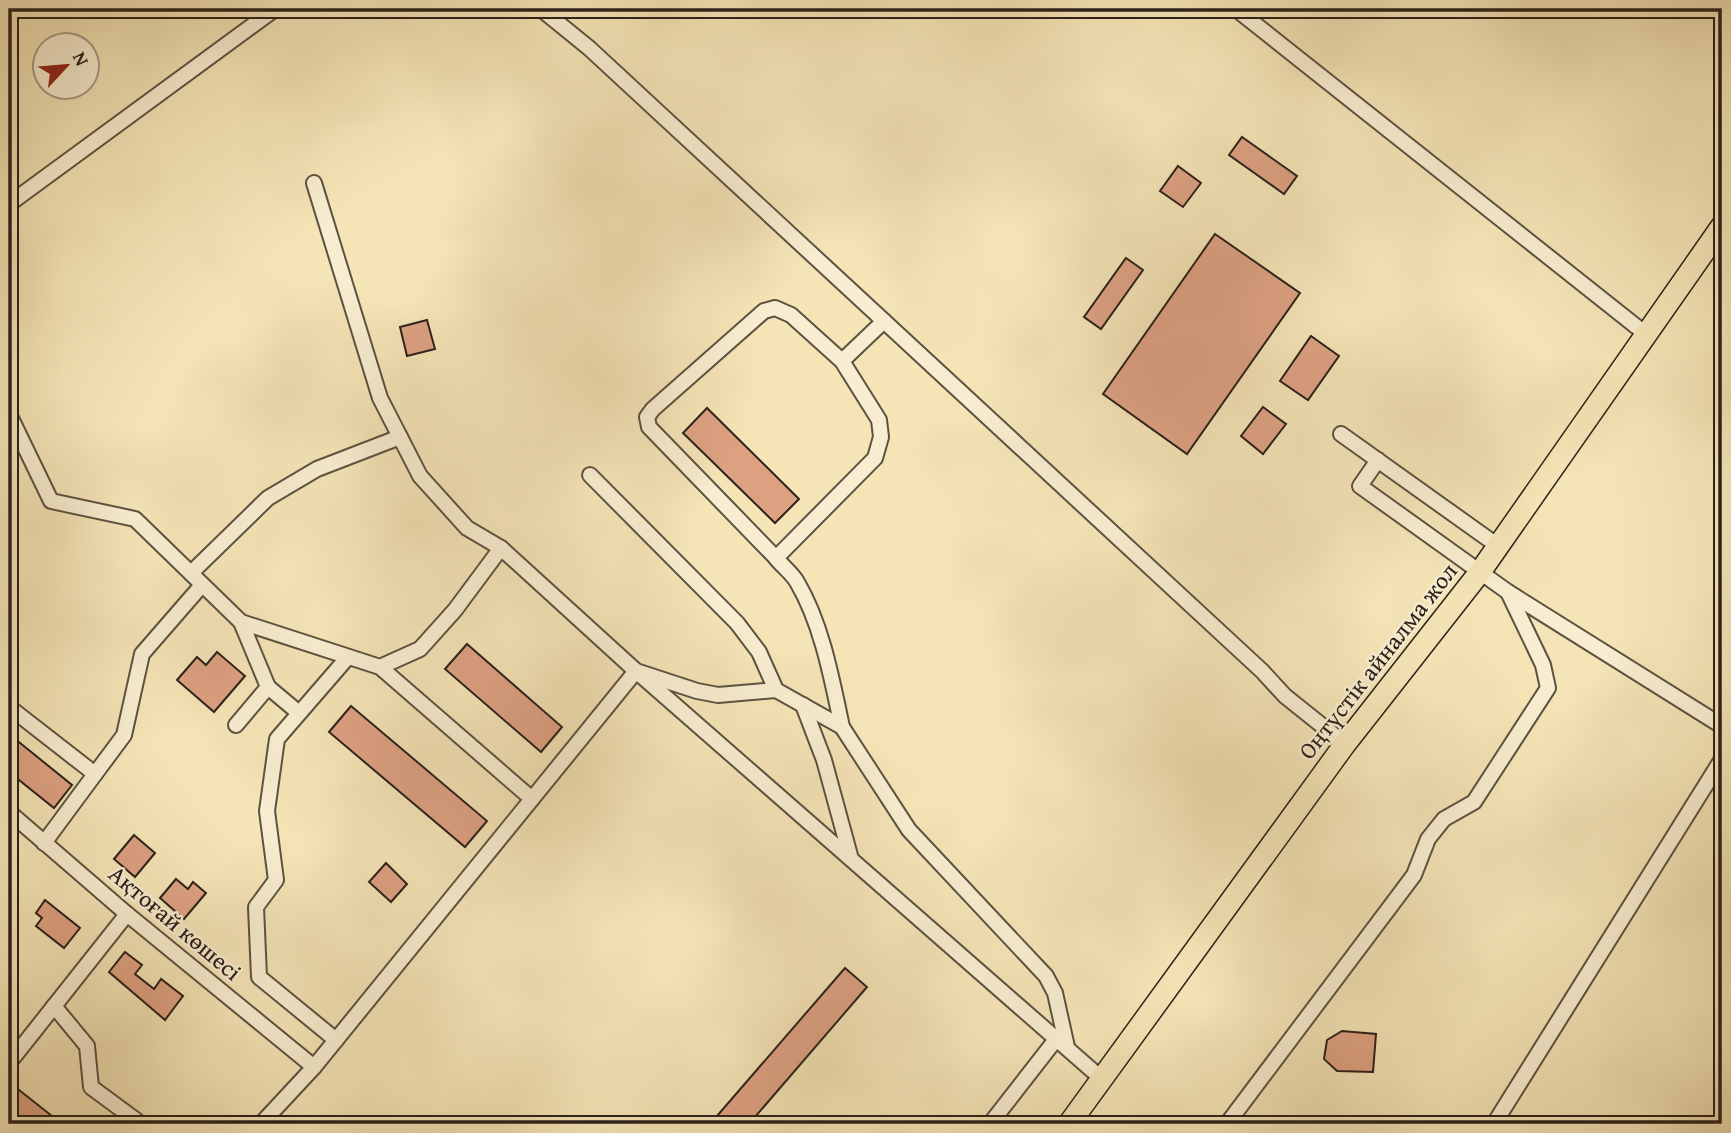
<svg xmlns="http://www.w3.org/2000/svg" width="1731" height="1133" font-family="'Gentium Book Plus',serif">
<style>
.building{fill:#dda182;stroke:#2b211a;stroke-width:2}
.lines{fill:none;stroke-linecap:round;stroke-linejoin:round}
.minor-casing{stroke:#5d5241;stroke-width:18}
.highway-casing{stroke:#2b211a;stroke-width:24}
.minor{stroke:#f8edd0;stroke-width:14}
.highway{stroke:#f4e4b6;stroke-width:21}
.labels{text-anchor:middle;stroke-width:5;stroke-linejoin:round;paint-order:stroke}
.street-label{font-size:24px;fill:#2b211a;stroke:#f8edd0}
</style>
<rect width="100%" height="100%" fill="#f4e4b6"/>
<filter id="stains"><feTurbulence type="fractalNoise" baseFrequency=".00286" numOctaves="4"/><feColorMatrix values="0 0 0 0 .2 0 0 0 0 .09 0 0 0 0 .02 0 0 0 .5 -.17"/></filter>
<radialGradient id="worn" r=".72"><stop offset=".6" stop-color="#630" stop-opacity="0"/><stop offset="1" stop-color="#630" stop-opacity=".3"/></radialGradient>
<g class="building">
<path d="M1242 137 1297 176 1284 194 1229 155Z"/>
<path d="M1178 166 1201 183 1183 207 1160 191Z"/>
<path d="M1215 234 1300 293 1187 454 1103 394Z"/>
<path d="M1126 258 1143 270 1101 329 1084 317Z"/>
<path d="M427 320 435 349 407 356 400 327Z"/>
<path d="M1311 336 1339 356 1308 400 1280 381Z"/>
<path d="M1263 407 1286 424 1263 454 1241 436Z"/>
<path d="M707 408 799 499 775 523 683 433Z"/>
<path d="M467 644 562 727 541 752 445 669Z"/>
<path d="M217 652 245 676 214 712 177 680 197 657 206 665Z"/>
<path d="M351 706 487 821 465 847 329 732Z"/>
<path d="M9 734 72 785 54 808 9 772Z"/>
<path d="M134 835 155 853 135 877 114 859Z"/>
<path d="M386 863 407 884 391 902 369 882Z"/>
<path d="M176 879 188 889 193 882 206 893 184 919 160 898Z"/>
<path d="M45 900 80 928 64 948 36 926 42 918 36 913Z"/>
<path d="M125 952 142 965 135 974 154 989 161 979 183 996 165 1020 109 972Z"/>
<path d="M845 968 867 987 749 1124H710Z"/>
<path d="M1342 1031 1376 1034 1373 1072 1337 1071 1324 1059 1327 1040Z"/>
<path d="M9 1082 62 1124H9Z"/>
</g>
<g class="lines">
<defs>
<g id="minor">
<path d="M541 9 589 48 1262 671 1285 696 1345 744"/>
<path d="M1236 9 1647 335"/>
<path d="M314 183 380 398 420 476 467 528 501 548 636 671 1102 1079"/>
<path d="M9 204 275 9"/>
<path d="M775 308 791 315 842 361 879 420 881 437 875 458 776 558 649 427 647 417 653 409 764 311Z"/>
<path d="M842 361 884 321"/>
<path d="M9 414 51 501 135 519 241 622 380 667 420 649 455 610 501 548"/>
<path d="M1341 434 1498 546"/>
<path d="M1378 460 1360 486 1508 592 1722 726"/>
<path d="M590 475 737 623 759 652 776 690 842 727 909 830 1046 976 1055 993 1067 1047"/>
<path d="M776 558C782 566 792 573 797 582 822 624 832 680 842 727"/>
<path d="M191 573 268 498 317 469 400 437"/>
<path d="M380 667 532 799"/>
<path d="M268 687 299 713"/>
<path d="M803 705 824 760 851 859"/>
<path d="M9 707 95 774 44 843"/>
<path d="M236 725 268 687 241 622"/>
<path d="M95 774 124 735 142 654 202 585"/>
<path d="M9 812 127 914 314 1067"/>
<path d="M54 1006 87 1046 91 1087 137 1121 138 1124"/>
<path d="M336 1040 259 977 256 907 276 880 267 811 277 739 348 657"/>
<path d="M9 1063 127 914"/>
<path d="M261 1124 314 1067 636 671 697 691 718 695 776 690"/>
<path d="M990 1124 1057 1038"/>
<path d="M1227 1124 1414 875 1428 839 1444 819 1474 802 1548 688 1543 665 1508 592"/>
<path d="M1494 1124 1722 759"/>
</g>
<path id="highway" d="M1069 1124 1345 744 1480 572 1722 226"/>
</defs>
<use href="#minor" class="minor-casing"/>
<use href="#highway" class="highway-casing"/>
<use href="#minor" class="minor"/>
<use href="#highway" class="highway"/>
</g>
<g class="labels">
<g class="street-label">
<text transform="translate(1378 661) rotate(-52)" y="8">Оңтүстік айналма жол</text>
<text transform="translate(175 923) rotate(40)" y="8">Ақтоғай көшесі</text>
</g>
</g>
<rect width="1731" height="1133" fill="none" stroke="#f4e4b6" stroke-width="35"/>
<rect x="10" y="10" width="1710" height="1112" fill="none" stroke="#2b211a" stroke-width="3.5"/>
<rect x="18" y="18" width="1696" height="1098" fill="none" stroke="#2b211a" stroke-width="2"/>
<g transform="translate(66 66) rotate(64)"><circle r="33" fill="#f8edd0" stroke="#a69b87" stroke-width="2"/>
<path d="M0-5L12 26L0 18L-12 26Z" fill="#8f2418"/>
<text y="-10" font-size="19" font-weight="bold" text-anchor="middle" fill="#2b211a">N</text>
</g>
<rect width="100%" height="100%" filter="url(#stains)"/>
<rect width="100%" height="100%" fill="url(#worn)"/>
</svg>
